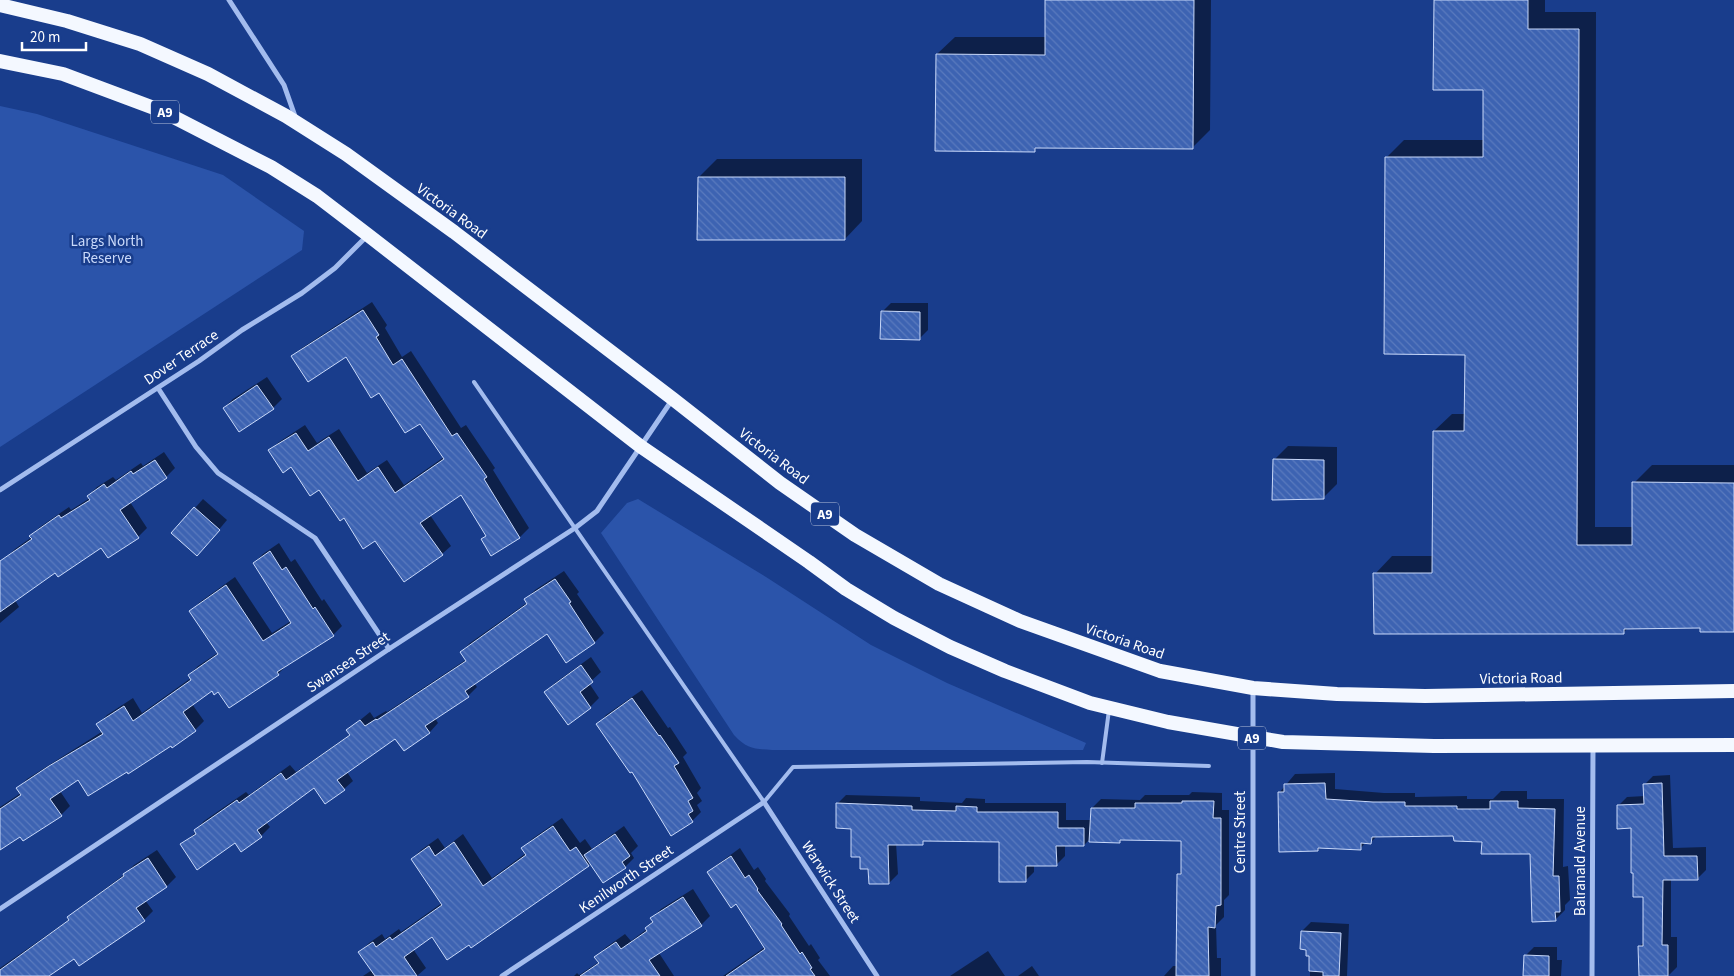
<svg xmlns="http://www.w3.org/2000/svg" width="1734" height="976" font-family="'Source Sans 3',sans-serif">
<style>
.park{fill:#2b54aa}
.shadow{fill:#0007}
.building{fill:url(#building-back-hatch);stroke:#c9d9fa}
.lines{fill:none;stroke-linecap:round;stroke-linejoin:round}
.service{stroke:#a3bcee;stroke-width:4}
.minor{stroke:#a3bcee;stroke-width:5}
.trunk{stroke:#f4f8ff;stroke-width:14}
.labels{text-anchor:middle;stroke-width:5;stroke-linejoin:round;paint-order:stroke}
.shield{fill:#193d8c;stroke:#bac5dc;stroke-width:1}
.shield-label{font-size:14px;font-weight:bold;fill:#fff}
.street-label{font-size:15px;fill:#fff;stroke:#193d8c}
.park-label{font-size:15px;fill:#c9d9fa;stroke:#193d8c}
</style>
<defs>
<pattern id="building-back-hatch" width="6" height="6" patternUnits="userSpaceOnUse" patternTransform="scale(1.25)"><rect width="6" height="6" fill="#3d63b2"/><path d="M-1 5l2 2M0 0l6 6M5-1l2 2" fill="none" stroke="#5a7abe"/></pattern>
</defs>
<rect width="100%" height="100%" fill="#193d8c"/>
<g class="park">
<path d="M0 106 37 114 223 175 304 231 302 250 0 447Z"/>
<path d="M638 499 766 577 871 645 947 683 1086 743 1083 750H772C754 749 747 749 734 735L601 533 627 503Z"/>
</g>
<g class="shadow">
<path d="M1047 0H1211L1210 130 1192 148 1038 147 1034 150 937 54 955 37H1046Z"/>
<path d="M1435 0H1545V12H1596L1595 527H1633L1634 483 1652 465H1734V630L1701 627 1628 628 1623 633 1375 574 1392 556H1434V431L1452 414H1466V353L1386 158 1404 140H1485V88Z"/>
<path d="M717 159H862V221L845 239 699 177Z"/>
<path d="M372 302 387 325 385 328 402 357 411 351 461 428 466 425 495 468 493 470 529 528 520 537 492 555 483 539 487 535 462 493 430 515 451 546 442 554 376 539 344 517 320 488 291 465 270 450 279 442 305 425 317 443 339 429 367 473 387 460 404 485 444 457 420 422 380 392 346 355 293 357 302 348Z"/>
<path d="M891 303H928V330L919 339 882 312Z"/>
<path d="M267 377 282 399 273 408H224L233 399Z"/>
<path d="M1288 446 1337 447V484L1323 498 1274 460Z"/>
<path d="M164 452 175 468 166 477 130 502 147 528 138 537 101 546 56 572 15 600 19 607 0 623V569L6 558 15 549 32 537 31 536 40 527 69 507 71 510 90 498 88 496 97 487 113 477 116 480 141 463 143 466Z"/>
<path d="M203 499 227 520 206 545 195 508Z"/>
<path d="M279 543 291 562 295 559 322 601 324 599 342 626 333 635 287 665 278 674 218 690 212 689 192 704 204 721 195 730 128 770 78 778 60 791 70 806 61 815 20 835 0 848V807L21 793 18 788 27 779 103 731 98 724 107 715 133 698 142 713 191 678 189 675 198 666 219 652 191 611 200 602 235 577 272 633 291 621 254 563 263 554Z"/>
<path d="M564 571 579 592 577 594 604 633 595 642 566 661 547 632 474 683 477 687 468 696 435 718 438 723 430 732 404 750 396 737 347 772 353 781 344 789 314 787 266 822 270 827 261 836 241 850 235 842 182 845 196 832 195 830 204 821 246 792 249 795 290 765 296 772 351 734 348 730 370 712 374 718 386 711 387 712 467 659 461 652 470 643 528 602 526 599 535 590Z"/>
<path d="M591 657 601 672 589 683 599 698 590 707 568 723 546 692 555 683Z"/>
<path d="M642 690 668 728 670 727 687 753 683 757 701 788 697 793 702 801 697 805 701 812 692 821 671 834 633 770 598 724 606 715Z"/>
<path d="M1335 773V789L1384 793H1415V797L1467 796V799H1493L1501 791H1527V799H1564L1563 867 1568 866 1570 900 1565 905V910L1555 920 1531 853 1454 834 1378 835 1371 842H1366L1360 849 1321 847 1318 850 1279 793 1295 774Z"/>
<path d="M1670 775 1673 848 1706 847V870L1697 879H1671V937H1677V967L1668 976H1640V946L1644 942V896L1632 827 1618 806 1627 797 1645 796 1644 785 1653 776Z"/>
<path d="M1192 792 1222 793V810H1229V895L1224 900V917L1216 925 1217 958H1221V976H1164L1173 966H1177L1178 875 1182 871 1183 840 1122 839 1119 842 1091 838 1084 845H1065V856L1056 865H1034V872L1025 881 1000 841 926 839 922 843H896L898 874 889 883 869 868 861 855 852 827 837 804 846 795 920 797V801L962 803 966 798 985 799V803H1066V820H1091L1092 808 1101 799 1140 800 1145 795H1189Z"/>
<path d="M562 818 580 843 585 839 592 849 624 826 638 846 631 853 634 858 625 867 603 882 591 863 469 943 432 936 413 949 426 968 417 976H363L372 970 360 952 369 943 382 934 385 939 399 929 401 932 442 903 412 859 421 850 438 838 445 848 463 834 492 878 526 853 523 848 532 839Z"/>
<path d="M740 848 754 870 758 867 766 879 765 881 790 914 789 916 809 946 811 944 820 958 818 960 830 976H723L765 947 736 903 709 872 718 864Z"/>
<path d="M157 850 176 877 167 886 145 900 153 911 144 920 79 964 74 957 47 976H0V968L70 919 69 917 78 909 125 874 134 865Z"/>
<path d="M693 889 710 916 701 925 659 953 674 976H574L577 973 579 975 599 962 596 957 605 948 625 934 631 941 647 929 646 928 653 921 652 918 661 909Z"/>
<path d="M1311 922 1349 924 1347 976H1310V955L1302 931Z"/>
<path d="M1534 947H1557V960H1562L1561 976H1525V956Z"/>
<path d="M988 951 1005 976H950Z"/>
<path d="M1032 966 1039 976H1018Z"/>
</g>
<g class="building">
<path d="M1045 0H1194L1193 149 1035 148V152L935 151 936 54 1045 55Z"/>
<path d="M1434 0H1528V29H1579L1577 545H1632V482L1734 483V632H1700V628L1624 629V634H1374L1373 573H1432L1433 431H1464L1465 355 1384 354 1385 157H1483V90H1433Z"/>
<path d="M698 177H845V240H697Z"/>
<path d="M363 310 379 335 376 337 393 365 402 359 452 436 457 433 487 477 484 479 520 538 491 556 481 539 486 536 461 495 420 523 443 555 404 582 375 541 363 549 344 518 340 521 319 490 310 496 291 467 283 473 268 450 296 433 308 451 329 437 358 481 378 467 395 493 444 459 420 424 405 433 379 393 371 398 346 357 308 382 291 356Z"/>
<path d="M881 311 920 312V340L880 339Z"/>
<path d="M257 385 274 409 239 432 223 408Z"/>
<path d="M1273 459 1324 460V499L1272 500Z"/>
<path d="M155 460 167 478 120 510 139 538 108 558 101 548 58 577 55 573 0 612V561L32 539 29 536 59 515 61 518 90 500 87 496 104 484 107 488 131 471 133 474Z"/>
<path d="M194 507 220 530 197 556 171 533Z"/>
<path d="M270 551 282 570 286 567 313 609 315 607 334 636 277 672 279 675 229 708 218 692 214 695 212 691 183 712 196 731 172 748 171 746 128 774 127 772 88 796 78 780 50 799 62 816 23 841 20 837 0 850V809L21 795 16 788 49 766 103 734 96 724 124 706 133 721 191 680 188 675 218 654 189 611 226 585 263 641 291 623 253 563Z"/>
<path d="M555 579 571 602 569 603 595 643 566 663 547 634 465 691 469 697 425 726 430 733 404 751 395 739 337 780 345 790 325 804 314 788 257 830 262 837 241 852 235 843 197 870 180 844 196 834 194 830 237 800 239 803 281 773 286 780 350 735 346 730 360 720 365 726 376 719 377 720 466 661 460 652 527 604 524 599Z"/>
<path d="M581 665 593 682 580 692 591 708 568 725 544 692Z"/>
<path d="M632 698 659 736 660 735 679 763 674 766 693 798 688 801 693 811 688 814 693 822 671 836 632 772 630 773 596 724Z"/>
<path d="M1325 783 1326 799 1373 802H1405V806H1457V809H1490V801H1518V808L1555 809 1553 876H1559L1560 912H1555L1556 921 1532 922 1530 854H1481L1482 842 1454 841 1453 836 1372 837 1371 844 1361 843V850L1318 848V851L1279 852 1278 792H1284V784Z"/>
<path d="M1662 783 1664 856H1697L1698 880H1663L1662 945H1668V976H1639L1638 946H1643V897H1633V873H1631V828L1617 829V805L1644 804 1643 784Z"/>
<path d="M1182 801H1214L1213 818H1221V905L1216 906 1215 928 1208 927 1209 976H1176L1177 874H1181V841L1120 840V843L1089 842 1091 808H1135V803H1182Z"/>
<path d="M836 803 912 806V810L956 811V806L977 807V812H1058V828H1084V846H1056L1057 866H1026V882H999V842L923 841V845H888L889 884H869L868 869H860V857H851V829L836 828Z"/>
<path d="M553 826 570 851 576 847 589 866 471 948 469 945 447 960 432 937 404 957 417 976H375L358 952 373 942 376 947 390 937 392 940 442 905 411 859 429 846 435 856 454 842 483 886 526 855 521 848Z"/>
<path d="M615 834 630 856 622 862 626 868 603 883 584 855Z"/>
<path d="M731 856 745 878 749 875 758 889 757 890 782 924 781 925 800 954 802 952 812 968 810 969 815 976H726L765 949 736 904 731 908 707 872Z"/>
<path d="M148 858 167 887 136 908 145 921 79 966 74 959 49 976H0V970L69 920 67 917 124 876 123 874Z"/>
<path d="M683 897 702 926 649 960 660 976H580L599 963 594 957 616 942 621 949 647 931 645 928 653 922 650 918Z"/>
<path d="M1301 931 1341 933 1339 976H1323V972L1309 971V956H1306V950L1300 949Z"/>
<path d="M1524 955 1549 956V976H1523Z"/>
</g>
<g class="lines">
<g class="service">
<path d="M474 382 764 802 793 767 1087 762 1209 766"/>
<path d="M1102 763 1109 710"/>
</g>
<g class="minor">
<path d="M229 0 284 85 296 119"/>
<path d="M158 388 196 447 218 473 315 538 389 649"/>
<path d="M0 490 199 361 242 330 302 293 335 268 367 236"/>
<path d="M1253 689V976"/>
<path d="M0 909 389 649 575 528 597 511 672 400"/>
<path d="M502 976 764 802 877 976"/>
<path d="M1592 976 1593 747"/>
</g>
<g class="trunk">
<path d="M0 5 67 21 140 44 208 74 286 116 346 154 454 232 673 399 780 483 855 535 939 584 1020 621 1160 671 1253 688 1337 694 1425 696 1734 691"/>
<path d="M0 61 63 74 162 111 271 167 317 196 368 235 640 446 809 562 846 589 894 618 950 647 1005 671 1090 703 1168 722 1283 742 1434 746 1734 745"/>
</g>
</g>
<g class="labels">
<g class="shield">
<rect x="151" y="100.5" width="28" height="23" rx="4"/>
<rect x="811" y="502.5" width="28" height="23" rx="4"/>
<rect x="1238" y="726.5" width="28" height="23" rx="4"/>
</g>
<g class="shield-label">
<text x="165" y="117">A9</text>
<text x="825" y="519">A9</text>
<text x="1252" y="743">A9</text>
</g>
<g class="street-label">
<text transform="translate(452 211) rotate(36)" y="5">Victoria Road</text>
<text transform="translate(181 357) rotate(-34)" y="5">Dover Terrace</text>
<text transform="translate(774 456) rotate(37)" y="5">Victoria Road</text>
<text transform="translate(1125 641) rotate(19)" y="5">Victoria Road</text>
<text transform="translate(348 662) rotate(-34)" y="5">Swansea Street</text>
<text transform="translate(1521 678) rotate(-1)" y="5">Victoria Road</text>
<text transform="translate(1240 832) rotate(-90)" y="5">Centre Street</text>
<text transform="translate(1580 861) rotate(-90)" y="5">Balranald Avenue</text>
<text transform="translate(626 879) rotate(-34)" y="5">Kenilworth Street</text>
<text transform="translate(831 882) rotate(57)" y="5">Warwick Street</text>
</g>
<g class="park-label">
<text x="107" y="246">Largs North<tspan x="107" dy="17">Reserve</tspan></text>
</g>
</g>
<path d="M22 42v8h64v-8" fill="none" stroke="#ffffff" stroke-width="2.5"/>
<text x="30" y="42" font-size="15" fill="#ffffff" stroke="#193d8c" stroke-width="4" paint-order="stroke">20 m</text>
</svg>
